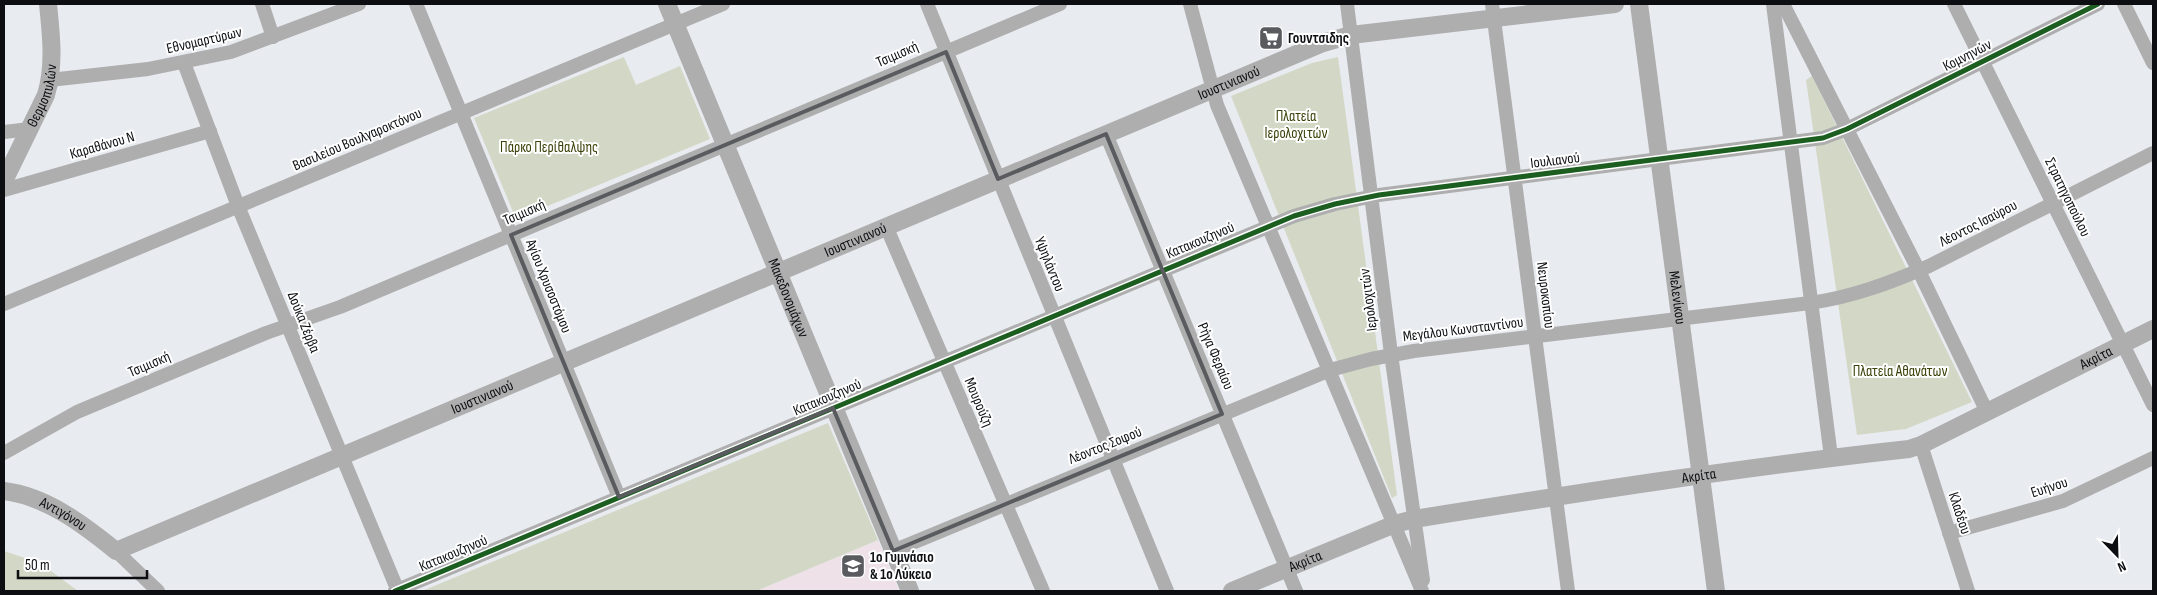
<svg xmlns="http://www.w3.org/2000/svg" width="2157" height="595" font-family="'Sofia Sans Condensed',sans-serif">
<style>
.education{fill:#eee1e7}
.green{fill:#d2d8c5}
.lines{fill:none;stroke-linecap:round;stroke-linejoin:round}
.minor{stroke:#afaeaf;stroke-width:14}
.tertiary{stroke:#afaeaf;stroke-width:18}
.cycleway-casing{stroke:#fff;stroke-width:8}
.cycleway{stroke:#1b5e20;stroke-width:5}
.marked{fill:none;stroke:#595b5f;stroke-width:4;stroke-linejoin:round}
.labels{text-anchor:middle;stroke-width:4;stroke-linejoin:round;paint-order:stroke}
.poi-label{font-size:15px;font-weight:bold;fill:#0c0e11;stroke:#fff;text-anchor:start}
.street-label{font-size:15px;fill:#0c0e11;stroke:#fff}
.park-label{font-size:15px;fill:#3a4108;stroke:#fff}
</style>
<rect width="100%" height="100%" fill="#e8ebf0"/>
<path class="education" d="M878 540 899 591H756Z"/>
<g class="green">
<path d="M624 57 636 85 680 66 710 139 516 219 474 118Z"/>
<path d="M1338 57 1397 495 1392 498 1231 96 1312 63Z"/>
<path d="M1812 76 1972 402 1906 429 1857 435 1806 80Z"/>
<path d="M828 423 878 540 756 591H422Z"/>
<path d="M4 551 40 563 78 591H4Z"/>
</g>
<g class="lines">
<g class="minor">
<path d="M262 4 273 37"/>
<path d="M416 4 619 497"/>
<path d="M927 4 1167 591"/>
<path d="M1190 4 1217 105 1422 591"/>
<path d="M1347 4 1391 354 1423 580"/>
<path d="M1492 4 1568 591"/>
<path d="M1773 4 1831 457"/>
<path d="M1783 4 1919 271 1987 412"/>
<path d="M1954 4 2153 405"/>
<path d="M2124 4 2153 63"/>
<path d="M184 63 238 206 398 591"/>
<path d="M50 80 148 69 231 52 359 4"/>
<path d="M4 132 30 129"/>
<path d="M1106 134 1296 591"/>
<path d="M4 190 210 131"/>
<path d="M886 226 1043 591"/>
<path d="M4 304 723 4"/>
<path d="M1921 445 1968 591"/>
<path d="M4 453 77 412 266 333 340 307 1060 4"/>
<path d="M1949 533 2063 501 2153 458"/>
<path d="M116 551 158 591"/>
<path d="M893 551 1330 370 1371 359 1414 351 1810 303C1852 297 1890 283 1929 266L2153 153"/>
<path d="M395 591 1294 216 1335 204 1379 195 1823 138 1847 129 2098 4"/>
</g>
<g class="tertiary">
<path id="s1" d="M667 4 910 591"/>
<path id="s2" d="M1639 4 1716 591"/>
<path id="s3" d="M4 181 46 95C55 65 51 34 48 4"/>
<path id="s4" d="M4 491C46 496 84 525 116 551L1323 43 1351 35 1615 4"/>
<path id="s5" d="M1232 591 1395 524 1414 519C1578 493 1743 467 1909 449L1921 445 2153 329"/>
</g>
<defs>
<path id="cycleway" d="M395 591 1294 216 1335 204 1379 195 1823 138 1847 129 2098 4"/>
</defs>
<use href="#cycleway" class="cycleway-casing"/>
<use href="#cycleway" class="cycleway"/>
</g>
<path class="marked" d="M946 52 998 179 1106 134 1222 414 893 551 833 408 619 497 511 235Z"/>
<defs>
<symbol id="supermarket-square" viewBox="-11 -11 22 22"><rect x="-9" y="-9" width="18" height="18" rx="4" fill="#595b5f" stroke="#fff"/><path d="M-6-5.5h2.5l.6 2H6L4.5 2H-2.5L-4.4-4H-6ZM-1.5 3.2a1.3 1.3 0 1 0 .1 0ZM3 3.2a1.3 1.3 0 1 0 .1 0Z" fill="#fff"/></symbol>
<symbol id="school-square" viewBox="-11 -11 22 22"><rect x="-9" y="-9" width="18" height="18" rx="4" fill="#595b5f" stroke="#fff"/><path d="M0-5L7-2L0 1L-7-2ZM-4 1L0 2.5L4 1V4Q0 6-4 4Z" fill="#fff"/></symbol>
</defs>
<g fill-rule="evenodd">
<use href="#supermarket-square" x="1257" y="24" width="28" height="28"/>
<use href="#school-square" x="839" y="552" width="28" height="28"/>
</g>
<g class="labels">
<g class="poi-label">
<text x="1288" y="43">Γουντσιδης</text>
<text x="870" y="562">1o Γυμνάσιο<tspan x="870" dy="17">&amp; 1ο Λύκειο</tspan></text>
</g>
<g class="street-label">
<text transform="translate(204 40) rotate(-13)" y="5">Εθνομαρτύρων</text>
<text transform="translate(897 54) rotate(-23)" y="5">Τσιμισκή</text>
<text transform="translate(1967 55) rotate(-27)" y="5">Κομνηνών</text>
<text dy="5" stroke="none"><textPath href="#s4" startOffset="1336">Ιουστινιανού</textPath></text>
<text dy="5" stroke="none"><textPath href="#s3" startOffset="94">Θερμοπυλών</textPath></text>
<text transform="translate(357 139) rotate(-23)" y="5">Βασιλείου Βουλγαροκτόνου</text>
<text transform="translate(102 145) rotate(-16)" y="5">Καραθάνου Ν</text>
<text transform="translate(1555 160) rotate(-7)" y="5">Ιουλιανού</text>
<text transform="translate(2068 197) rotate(64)" y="5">Στρατηγοπούλου</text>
<text transform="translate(524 212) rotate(-23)" y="5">Τσιμισκή</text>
<text transform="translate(1978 223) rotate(-27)" y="5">Λέοντος Ισαύρου</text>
<text dy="5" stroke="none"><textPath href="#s4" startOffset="931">Ιουστινιανού</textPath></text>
<text transform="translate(1200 240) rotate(-23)" y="5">Κατακουζηνού</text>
<text transform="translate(1050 264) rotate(68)" y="5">Υψηλάντου</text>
<text transform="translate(549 286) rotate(68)" y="5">Αγίου Χρυσοστόμου</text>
<text transform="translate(1546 295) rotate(83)" y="5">Νευροκοπίου</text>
<text dy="5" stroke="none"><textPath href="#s1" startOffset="318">Μακεδονομάχων</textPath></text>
<text dy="5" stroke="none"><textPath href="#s2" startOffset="296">Μελενίκου</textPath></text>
<text transform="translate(1368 300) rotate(-97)" y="5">Ιερολοχιτών</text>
<text transform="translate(304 322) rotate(68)" y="5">Δούκα Ζέρβα</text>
<text transform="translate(1463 329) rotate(-7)" y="5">Μεγάλου Κωνσταντίνου</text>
<text transform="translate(1216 356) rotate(67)" y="5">Ρήγα Φεραίου</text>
<text dy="5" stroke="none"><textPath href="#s5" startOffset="904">Ακρίτα</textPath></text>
<text transform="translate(149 364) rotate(-23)" y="5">Τσιμισκή</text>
<text dy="5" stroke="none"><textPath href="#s4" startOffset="526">Ιουστινιανού</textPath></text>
<text transform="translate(827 397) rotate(-23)" y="5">Κατακουζηνού</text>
<text transform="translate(979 402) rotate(67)" y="5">Μουρούζη</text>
<text transform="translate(1105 445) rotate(-22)" y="5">Λέοντος Σοφού</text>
<text dy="5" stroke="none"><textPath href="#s5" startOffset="484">Ακρίτα</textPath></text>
<text transform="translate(2049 487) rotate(-18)" y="5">Ευήνου</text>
<text transform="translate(1960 513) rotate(72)" y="5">Κλαδέου</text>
<text dy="5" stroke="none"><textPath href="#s4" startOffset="64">Αντιγόνου</textPath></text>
<text transform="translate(453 553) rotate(-23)" y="5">Κατακουζηνού</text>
<text dy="5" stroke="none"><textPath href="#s5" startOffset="79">Ακρίτα</textPath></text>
</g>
<g class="park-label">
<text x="1296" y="121">Πλατεία<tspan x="1296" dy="17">Ιερολοχιτών</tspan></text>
<text x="549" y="152">Πάρκο Περίθαλψης</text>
<text x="1900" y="376">Πλατεία Αθανάτων</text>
</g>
</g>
<rect width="2157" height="595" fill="none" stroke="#0c0e11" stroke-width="10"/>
<g transform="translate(2117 555) rotate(157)" stroke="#ffffff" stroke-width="4" paint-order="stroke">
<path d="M0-4L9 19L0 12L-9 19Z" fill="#0c0e11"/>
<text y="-8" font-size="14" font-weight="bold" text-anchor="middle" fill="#0c0e11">N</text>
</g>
<path d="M18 570v8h129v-8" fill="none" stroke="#0c0e11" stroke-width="2.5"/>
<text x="25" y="570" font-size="15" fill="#0c0e11" stroke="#ffffff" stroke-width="4" paint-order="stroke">50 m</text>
</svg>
